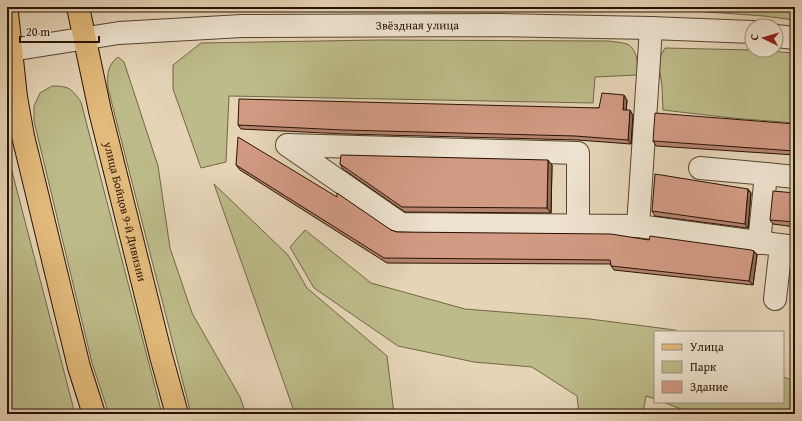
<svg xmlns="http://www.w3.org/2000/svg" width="802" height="421" font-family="'Gentium Book Plus',serif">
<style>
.green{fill:#bcbb89;stroke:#726646}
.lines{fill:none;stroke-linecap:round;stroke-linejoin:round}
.minor-casing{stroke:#57422f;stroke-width:24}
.major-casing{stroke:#281202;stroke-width:24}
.minor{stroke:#eee3d0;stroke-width:22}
.major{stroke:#e2ba7b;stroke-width:22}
.wall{fill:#b58471;stroke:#281202}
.shaded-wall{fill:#936c5c;stroke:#281202}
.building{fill:#d29a83;stroke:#281202}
.labels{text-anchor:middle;stroke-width:4;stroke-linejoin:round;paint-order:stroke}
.street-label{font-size:12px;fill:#281202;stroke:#eee3d0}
</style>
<rect width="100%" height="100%" fill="#e5d4b6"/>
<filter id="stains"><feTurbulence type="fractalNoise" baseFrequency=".005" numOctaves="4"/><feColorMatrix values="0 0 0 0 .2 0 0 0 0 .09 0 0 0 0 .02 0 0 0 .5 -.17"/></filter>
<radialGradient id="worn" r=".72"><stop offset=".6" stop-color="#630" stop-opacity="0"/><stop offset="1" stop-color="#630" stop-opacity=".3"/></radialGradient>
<g class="green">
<path d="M517 7H795V20L764 16 694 11Z"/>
<path d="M378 40 608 41C614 42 621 42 627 44 638 49 638 65 637 75L595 77 593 103 229 96 226 162 201 168 173 89V65L201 43Z"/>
<path d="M665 48 752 50 795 53V123L732 118 663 110 662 86 658 60Z"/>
<path d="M118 57 124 62 158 166 170 248 192 313 240 397 246 414H191L108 88C107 76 107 65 118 57Z"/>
<path d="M52 86C69 86 71 88 81 102L162 414H109L92 363 34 121V106L40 93Z"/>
<path d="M7 152 75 414H7Z"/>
<path d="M214 184 288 255 307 288 387 356 394 414H295Z"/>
<path d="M305 230 371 283 465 309 590 319 675 330 678 332H655V399L646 396 643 414H579L577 396 532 367 474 362 398 346 314 288 290 247Z"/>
<path d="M783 377 795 381V414H694L663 402H783Z"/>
</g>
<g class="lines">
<defs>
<g id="minor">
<path d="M776 36 795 38"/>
<path id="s1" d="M7 49 11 50 119 33 242 26 499 25 651 28 752 32"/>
<path d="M700 168 766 174 759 243"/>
<path d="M766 174 795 177"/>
<path d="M578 225V153L287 145 401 224 638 226 651 28"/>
<path d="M638 226 795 247"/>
<path d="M775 299 781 246"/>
</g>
<g id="major">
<path id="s2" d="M78 7 100 111 161 356 177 414"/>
<path d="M7 13 16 97 23 136 79 367 94 414"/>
</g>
</defs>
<use href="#minor" class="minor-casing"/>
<use href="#major" class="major-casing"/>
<use href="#minor" class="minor"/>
<use href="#major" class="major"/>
</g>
<g class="wall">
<path d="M627 100 626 110 633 115 631 144 578 140 346 134 241 129 238 125 599 108Z"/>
<path d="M795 124V155L656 146 653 141Z"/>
<path d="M340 164 552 165 551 213 405 212 343 169Z"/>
<path d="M236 165 391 230 397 232 649 240 754 251 757 255 753 285 614 270 611 266V264L387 263 240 170Z"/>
<path d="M748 189 751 193 748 228 655 216 652 211Z"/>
<path d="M795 193V227L773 224 770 220Z"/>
<path d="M795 264V294H794L791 290Z"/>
</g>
<g class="shaded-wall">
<path d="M624 95 627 100 626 114 623 110Z"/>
<path d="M630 110 633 115 631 144 628 140Z"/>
<path d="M548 160 552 165 551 213 547 208Z"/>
<path d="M748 189 751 193 748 228 745 224Z"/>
<path d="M754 251 757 255 753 285 749 281Z"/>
</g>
<g class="building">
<path d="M602 93 624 95 623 110H630L628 140 575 136 343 130 238 125 239 99 599 108Z"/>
<path d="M655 113 795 124V151L653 141Z"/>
<path d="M238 137 337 197V193L391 230 397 232 611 234 649 240 650 236 751 250 754 251 749 281 611 266 610 260 384 258 236 165Z"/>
<path d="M341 155 548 160 547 208 402 207 340 164Z"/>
<path d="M655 174 748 189 745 224 652 211Z"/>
<path d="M773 191 795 193V222L770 220Z"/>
<path d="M794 264H795V290H791Z"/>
</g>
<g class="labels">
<g class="street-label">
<text dy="4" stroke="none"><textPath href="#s1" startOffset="412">Звёздная улица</textPath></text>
<text dy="4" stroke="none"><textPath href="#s2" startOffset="210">улица Бойцов 9-й Дивизии</textPath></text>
</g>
</g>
<rect width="802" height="421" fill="none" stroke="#e5d4b6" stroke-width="24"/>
<rect x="8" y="8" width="786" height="405" fill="none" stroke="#281202" stroke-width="2"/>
<rect x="12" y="12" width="778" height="397" fill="none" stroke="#281202"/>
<rect x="654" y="331" width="130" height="72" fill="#eee3d0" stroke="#9f8f7e"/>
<rect x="662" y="344" width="20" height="6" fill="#e2ba7b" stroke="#9f8f7e"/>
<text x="690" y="351" font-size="12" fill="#281202">Улица</text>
<rect x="662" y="361" width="20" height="12" fill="#bcbb89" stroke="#9f8f7e"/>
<text x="690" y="371" font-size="12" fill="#281202">Парк</text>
<rect x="662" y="381" width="20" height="12" fill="#d29a83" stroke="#9f8f7e"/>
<text x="690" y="391" font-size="12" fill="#281202">Здание</text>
<g transform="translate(764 38) rotate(275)"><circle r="19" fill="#eee3d0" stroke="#9f8f7e"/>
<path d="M0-3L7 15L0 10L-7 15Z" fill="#8f2418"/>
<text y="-6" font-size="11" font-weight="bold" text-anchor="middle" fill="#281202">С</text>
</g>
<path d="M20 36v6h79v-6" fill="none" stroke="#281202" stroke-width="2"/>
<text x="26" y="36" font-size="12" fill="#281202" stroke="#eee3d0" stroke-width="3" paint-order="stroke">20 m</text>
<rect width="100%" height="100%" filter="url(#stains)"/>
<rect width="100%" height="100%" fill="url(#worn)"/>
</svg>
